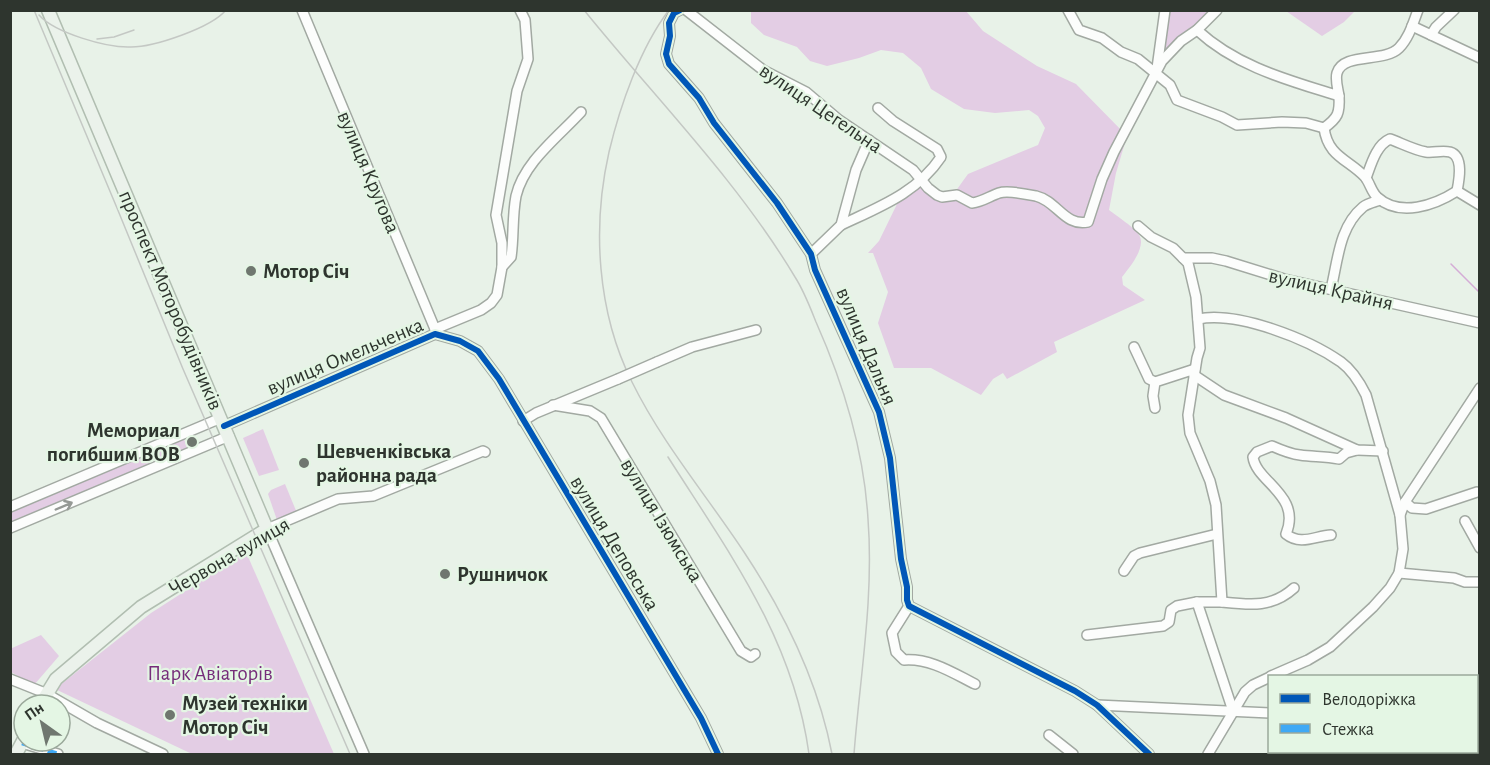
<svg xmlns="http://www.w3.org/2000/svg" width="1490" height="765" font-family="'Alegreya Sans',sans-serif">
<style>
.green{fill:#e3cde4}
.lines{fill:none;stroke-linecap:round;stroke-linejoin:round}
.stream{stroke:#d4acd6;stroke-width:1.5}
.minor-casing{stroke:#a2a9a2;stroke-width:12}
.major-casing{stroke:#b1beb1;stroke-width:15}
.minor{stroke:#fcfdfc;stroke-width:9}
.major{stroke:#ebf2eb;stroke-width:12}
.tram{stroke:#c4c8c4;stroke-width:1.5}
.rail{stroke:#c4c8c4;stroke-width:1.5}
.minor-bridge-casing{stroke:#a2a9a2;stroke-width:12;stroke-linecap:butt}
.minor-bridge{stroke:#fcfdfc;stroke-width:9}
.quiet{stroke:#3fa9f5;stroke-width:4.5;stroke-dasharray:9 4.5;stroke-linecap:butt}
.cycleway-casing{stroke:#e4f6e4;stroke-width:10}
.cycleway{stroke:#0057b8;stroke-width:6}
.oneway{stroke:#959995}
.poi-dot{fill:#6f776f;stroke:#e4f6e4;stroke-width:2}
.labels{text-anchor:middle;stroke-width:4.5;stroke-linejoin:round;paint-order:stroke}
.street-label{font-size:21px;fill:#2e352e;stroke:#e4f6e4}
.poi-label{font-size:21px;font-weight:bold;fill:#2e352e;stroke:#e4f6e4;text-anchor:start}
.park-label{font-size:21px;fill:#762d7a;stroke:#e4f6e4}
</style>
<rect width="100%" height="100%" fill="#e8f2e8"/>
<g class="green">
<path d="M751 11H966L983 31 1037 66 1076 84 1127 136 1116 173 1109 210C1117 216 1135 228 1139 235 1147 247 1129 268 1122 277L1123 285 1145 300 1054 342 1057 352 1007 379 1003 373 993 379 981 395 931 368H894L878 323 888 292 873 253H868L879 241 898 202 921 186 939 198 955 192 968 174 1038 145 1045 128 1038 116 1029 110 995 113 964 109 931 89 921 68 903 53 881 50 859 58 827 66 810 61 797 47 764 35 751 23Z"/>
<path d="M1167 11H1212L1161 59Z"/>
<path d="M1286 11H1355L1344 22 1322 36Z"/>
<path d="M263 429 279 470 259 476 243 438Z"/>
<path d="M183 436 188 451 11 526V510Z"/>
<path d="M285 484 297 513 277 520 268 494 271 490Z"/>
<path d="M246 552 334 754H192L55 689 151 613Z"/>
<path d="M41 635 59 656 34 685 11 672 10 649Z"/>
</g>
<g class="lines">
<g class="stream">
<path d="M1451 264 1480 293"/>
<path d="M966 754H970"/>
</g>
<defs>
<g id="minor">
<path d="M302 10 435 329V334"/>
<path d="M680 10 674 13 669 23 670 36 666 54 669 64 699 98 714 123 777 203 811 254 815 270 879 412 890 458 901 559 907 587V600L909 606 1075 691 1097 705 1149 754"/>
<path d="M686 10 763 70 806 92 839 120 913 170 928 188 937 195 942 197 957 195 972 203C982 202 990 196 999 193 1008 190 1026 194 1036 196 1057 201 1065 227 1088 222L1102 179 1114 152 1162 61 1181 41 1197 30 1217 10"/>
<path d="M1068 10 1079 30 1102 38 1121 52 1138 59 1170 85 1177 100 1222 117 1237 125 1282 122 1306 123 1324 128"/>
<path d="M1412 26 1480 58"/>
<path d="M1197 30C1237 67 1288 80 1339 96 1338 89 1335 80 1337 73 1343 52 1384 63 1399 48 1409 38 1413 23 1418 10"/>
<path d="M1431 35 1436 27 1454 10"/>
<path d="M1157 68 1165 10"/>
<path d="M1324 128C1328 157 1348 159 1365 177 1370 183 1371 191 1377 197 1400 218 1435 205 1457 191L1480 205"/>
<path d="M1324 128C1338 118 1340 113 1339 96"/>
<path d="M1366 178C1371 165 1376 145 1390 139 1401 143 1414 150 1426 152 1434 153 1442 150 1450 152 1464 156 1459 181 1457 191"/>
<path d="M841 225C879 207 917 193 941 157L937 149 893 121 878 108"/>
<path d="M1138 226 1151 237 1173 248 1188 263 1196 297 1200 348 1197 358 1188 415 1190 433 1210 481 1216 505 1222 602H1197L1233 711"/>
<path d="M811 254 841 225 856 170 869 140"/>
<path d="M1183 258H1212L1226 261 1284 279 1480 323"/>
<path d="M502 267V243L496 215 517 91 528 59 525 20 520 10"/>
<path d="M1331 289C1338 260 1339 227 1363 207 1368 203 1375 202 1380 200"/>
<path d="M1198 319C1238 311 1308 339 1341 362 1352 370 1360 383 1366 395L1400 515"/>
<path d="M435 329 481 310 491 303 497 295 502 267 511 257C514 237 512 217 516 196 524 162 558 137 581 112"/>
<path d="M1134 347 1149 379 1155 382"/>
<path d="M657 362 692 347 756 330"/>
<path d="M1194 375 1224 395 1286 418 1357 450 1383 451"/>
<path d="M553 405 590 411 601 418 741 651 751 657 755 654"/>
<path d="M1155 408 1153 396 1155 382 1195 369"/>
<path d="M523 421 536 413 618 379"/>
<path d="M224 426 435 334 460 341 478 351 499 379 701 718 718 754"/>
<path d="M1405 502 1412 508 1426 509 1477 492"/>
<path d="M10 507 221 418"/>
<path d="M1465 521 1480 548"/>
<path d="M10 528 229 436"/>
<path d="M1331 535C1315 536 1301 546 1286 534 1302 495 1256 482 1253 457L1257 452 1272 446C1281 450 1290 454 1300 455 1313 457 1325 456 1339 459L1346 453 1357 450"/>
<path d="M1124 571 1134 556 1140 553 1217 534"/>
<path d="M1399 573 1454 578 1465 582H1480"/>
<path d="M1222 602C1250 605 1272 608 1294 588"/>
<path d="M909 606 892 633 896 652 904 660C930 658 953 673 975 684"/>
<path d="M1087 635 1163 626 1169 622 1171 610 1177 606 1197 602"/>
<path d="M1271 676 1308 660 1330 647 1373 607 1390 588 1399 573 1403 549 1400 515 1405 502 1480 388"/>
<path d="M10 679 45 693 97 723 163 754"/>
<path d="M1097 705 1270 713"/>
<path d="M1476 725H1480"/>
<path d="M1049 735 1073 754"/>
<path d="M22 743 58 754"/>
<path d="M364 754 267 529 338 499 373 496 483 451 485 452"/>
<path d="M1208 754 1245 692 1253 685 1270 677"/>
</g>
<g id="major">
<path d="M40 705 56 679 141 607 267 529 48 10"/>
<path d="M16 754 24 739"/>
</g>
</defs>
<use href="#minor" class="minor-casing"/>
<use href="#major" class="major-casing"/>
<use href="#minor" class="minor"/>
<use href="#major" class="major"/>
<path class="tram" d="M34 10 117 208 183 369 350 754"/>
<g class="rail">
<path d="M584 10C655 98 737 180 795 277 804 291 810 307 816 322 844 385 864 450 868 519 874 598 860 676 854 754"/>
<path d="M669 10C640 48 620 106 609 152 592 227 597 312 632 382 662 443 707 496 744 552 785 614 818 681 832 754"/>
<path d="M39 15C55 33 107 48 131 47 154 47 211 28 226 10"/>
<path d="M97 39 114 37 134 30"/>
<path d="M668 457C729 553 793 638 809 754"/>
</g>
<defs>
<path id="minor-bridge" d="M618 379 657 362"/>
</defs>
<use href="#minor-bridge" class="minor-bridge-casing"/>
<use href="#minor-bridge" class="minor-bridge"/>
<path class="quiet" d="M22 743 58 754"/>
<defs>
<g id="cycleway">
<path d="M680 10 674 13 669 23 670 36 666 54 669 64 699 98 714 123 777 203 811 254 815 270 879 412 890 458 901 559 907 587V600L909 606 1075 691 1097 705 1149 754"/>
<path d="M224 426 435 334 460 341 478 351 499 379 701 718 718 754"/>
</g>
</defs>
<use href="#cycleway" class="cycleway-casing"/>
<use href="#cycleway" class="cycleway"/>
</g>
<defs><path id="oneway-shaft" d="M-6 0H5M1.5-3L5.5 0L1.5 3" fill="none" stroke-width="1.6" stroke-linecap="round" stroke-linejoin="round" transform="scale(1.5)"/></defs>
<use class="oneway" href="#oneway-shaft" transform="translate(64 506) rotate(-23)"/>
<g class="poi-dot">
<circle cx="251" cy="271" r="6"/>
<circle cx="192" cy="442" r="6"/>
<circle cx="304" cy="463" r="6"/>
<circle cx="445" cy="574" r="6"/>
<circle cx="170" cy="715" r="6"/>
</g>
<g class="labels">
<g class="street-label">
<text transform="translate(821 108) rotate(34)" y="7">вулиця Цегельна</text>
<text transform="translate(369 172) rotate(67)" y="7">вулиця Кругова</text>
<text transform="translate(1331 289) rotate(13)" y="7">вулиця Крайня</text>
<text transform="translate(171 300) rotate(67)" y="7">проспект Моторобудівників</text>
<text transform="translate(867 346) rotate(67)" y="7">вулиця Дальня</text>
<text transform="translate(345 356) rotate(-23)" y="7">вулиця Омельченка</text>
<text transform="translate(662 520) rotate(59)" y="7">вулиця Ізюмська</text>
<text transform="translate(615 543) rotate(59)" y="7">вулиця Деповська</text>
<text transform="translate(229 556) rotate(-30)" y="7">Червона вулиця</text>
</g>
<g class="poi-label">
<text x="263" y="278">Мотор Січ</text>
<text x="180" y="437" text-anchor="end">Мемориал<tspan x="180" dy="24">погибшим ВОВ</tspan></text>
<text x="316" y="458">Шевченківська<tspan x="316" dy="24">районна рада</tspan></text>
<text x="457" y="581">Рушничок</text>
<text x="182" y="710">Музей техніки<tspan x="182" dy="24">Мотор Січ</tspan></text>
</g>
<g class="park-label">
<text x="210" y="680">Парк Авіаторів</text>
</g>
</g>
<rect width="1490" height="765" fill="none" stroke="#2e352e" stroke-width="24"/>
<rect x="1268" y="675" width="210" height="78" fill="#e4f6e4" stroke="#9ba99b" stroke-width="1.5"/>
<rect x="1280" y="694" width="30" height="9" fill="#0057b8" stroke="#9ba99b" stroke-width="1.5"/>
<text x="1322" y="705" font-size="18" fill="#2e352e">Велодоріжка</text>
<rect x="1280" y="724" width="30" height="9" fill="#3fa9f5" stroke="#9ba99b" stroke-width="1.5"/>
<text x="1322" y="735" font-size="18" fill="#2e352e">Стежка</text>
<g transform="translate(42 723) rotate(326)"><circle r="28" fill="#e4f6e4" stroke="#9ba99b" stroke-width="1.5"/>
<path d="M0-4.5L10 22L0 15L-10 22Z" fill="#6f776f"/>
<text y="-9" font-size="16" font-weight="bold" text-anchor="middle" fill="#2e352e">Пн</text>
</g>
</svg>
